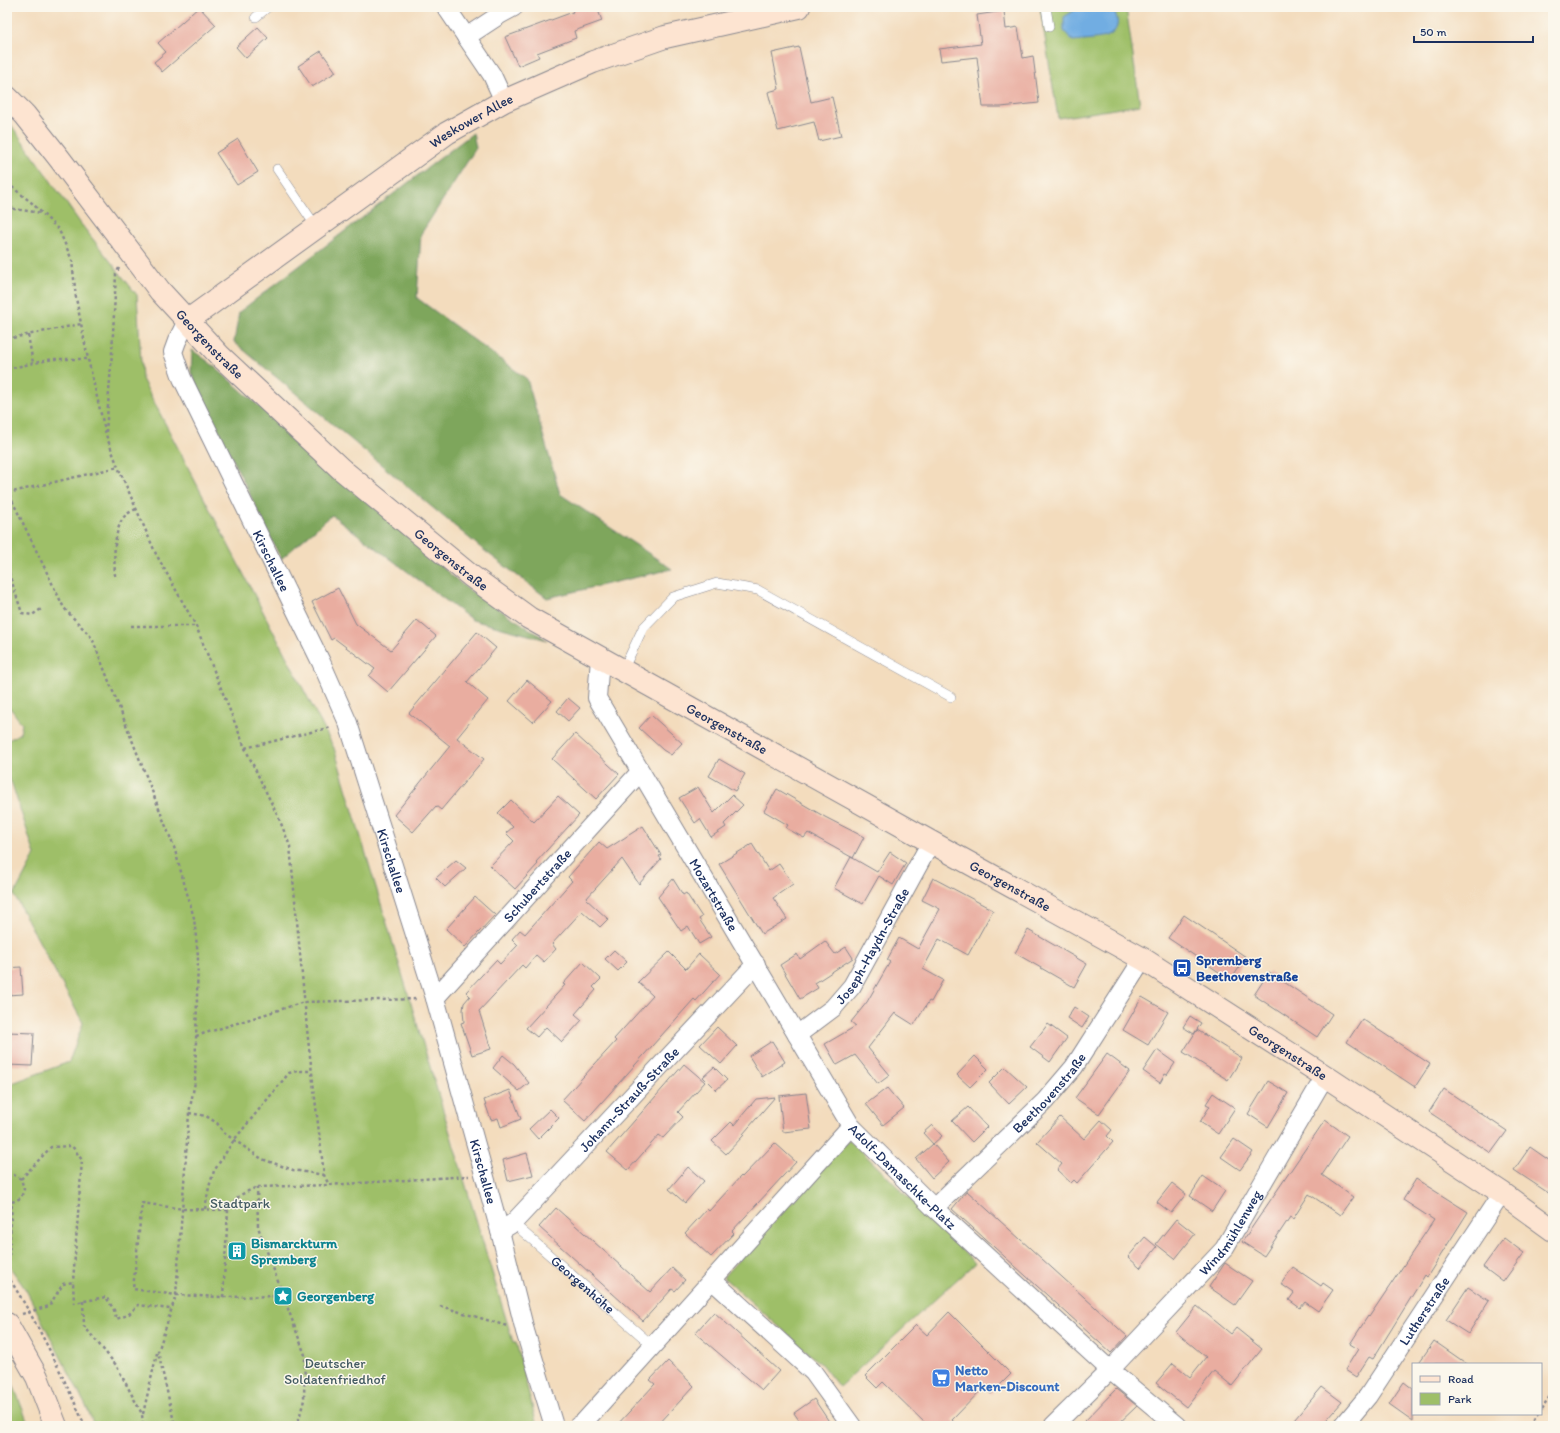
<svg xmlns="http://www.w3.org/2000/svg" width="1560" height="1433" font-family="Itim,sans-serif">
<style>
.green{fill:#9ebf68;stroke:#5c7763}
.forest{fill:#7ea65c;stroke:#4c6a5d}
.water{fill:#71ade2;stroke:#466ea0}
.building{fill:#e9ada0}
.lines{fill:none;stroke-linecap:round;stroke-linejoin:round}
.lane-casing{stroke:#87868e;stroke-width:10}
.street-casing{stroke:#87868e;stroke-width:20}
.secondary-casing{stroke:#87868e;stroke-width:24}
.path{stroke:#87868e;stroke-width:2.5;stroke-dasharray:3 3;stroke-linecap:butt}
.lane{stroke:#fff;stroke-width:9}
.street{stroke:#fff;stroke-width:18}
.secondary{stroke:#fde4d1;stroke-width:22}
.labels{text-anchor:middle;stroke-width:3;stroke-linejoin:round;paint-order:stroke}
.street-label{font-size:14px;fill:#1b2f5e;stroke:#fbf7ec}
.transit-label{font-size:14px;font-weight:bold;fill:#164399;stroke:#fbf7ec;text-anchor:start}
.park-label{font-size:14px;fill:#425a61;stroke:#fbf7ec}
.culture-label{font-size:14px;font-weight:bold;fill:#0d838f;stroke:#fbf7ec;text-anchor:start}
.shop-label{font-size:14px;font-weight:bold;fill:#366cbe;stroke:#fbf7ec;text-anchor:start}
</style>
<rect width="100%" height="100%" fill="#fbf7ec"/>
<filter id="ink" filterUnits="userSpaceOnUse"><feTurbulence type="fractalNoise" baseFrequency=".025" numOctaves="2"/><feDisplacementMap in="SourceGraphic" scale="8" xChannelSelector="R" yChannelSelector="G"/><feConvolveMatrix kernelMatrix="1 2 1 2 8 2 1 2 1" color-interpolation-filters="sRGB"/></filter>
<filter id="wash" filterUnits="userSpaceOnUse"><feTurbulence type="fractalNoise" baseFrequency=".012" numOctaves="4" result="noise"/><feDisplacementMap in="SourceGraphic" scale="16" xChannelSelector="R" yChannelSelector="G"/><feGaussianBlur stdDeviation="0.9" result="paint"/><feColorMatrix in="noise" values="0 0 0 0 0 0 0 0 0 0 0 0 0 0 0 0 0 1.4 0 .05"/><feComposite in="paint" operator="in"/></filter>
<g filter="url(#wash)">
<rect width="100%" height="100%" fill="#f3dcbd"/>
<g class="green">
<path d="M1040 7H1126L1140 105 1058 118Z"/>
<path d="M7 119 81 224 137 295 142 379 334 748 513 1342H516L537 1426H94L88 1410 26 1290 7 1263V1085L69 1062 83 1023 14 895 35 855 12 784 7 774V741L20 733 22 724 11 709 7 707Z"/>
<path d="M849 1139 975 1263 839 1387 821 1364 723 1277Z"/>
<path d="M13 1384 29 1426H7Z"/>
</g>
<g class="forest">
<path d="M473 133 476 148 421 234 417 298 527 379 560 494 672 569 547 598 481 548 234 342 239 312Z"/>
<path d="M192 350 209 362 466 588 547 640 472 620 332 515 281 559 191 373Z"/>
</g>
<path class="water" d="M1080 7H1111C1119 16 1121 30 1108 36 1102 39 1081 40 1073 41L1064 31V17Z"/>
<g id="blocks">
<g class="building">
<path d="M199 7 216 25 162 72 154 62 166 52 158 43Z"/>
<path d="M571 7H597L602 21 574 31 576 38 537 53 539 57 518 66 505 37 573 12Z"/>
<path d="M1004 11 1006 29 1018 27 1023 58 1033 56 1039 103 1001 107H983L977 57 941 61 939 49 981 44 977 15Z"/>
<path d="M258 27 268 38 246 58 236 47Z"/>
<path d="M799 47 811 102 832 97 841 136 819 141 814 122 778 131 768 92 779 89 772 53Z"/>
<path d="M321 51 336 72 312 87 298 66Z"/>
<path d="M238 139 258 172 237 185 216 153Z"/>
<path d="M338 588 356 624 391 650 417 620 436 636 388 692 369 676 375 669 334 638 331 640 312 602Z"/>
<path d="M477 632 496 648 467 682 488 700 457 738 484 759 441 810 436 806 413 832 394 815 450 746 409 713Z"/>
<path d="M527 680 552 701 533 722 509 701Z"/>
<path d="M568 698 580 708 568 721 557 711Z"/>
<path d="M651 715 682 743 671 755 663 750 639 728Z"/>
<path d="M575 734 619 774 596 799 552 759Z"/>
<path d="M719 759 745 774 735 791 709 776Z"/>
<path d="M698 787 714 813 732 795 743 805 724 824 726 827 711 837 700 819 695 823 679 798Z"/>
<path d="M777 789 825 817 864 837 853 858 808 833 804 838 786 828 788 825 764 811Z"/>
<path d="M558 796 579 815 536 862 538 864 515 889 490 866 514 841 506 833 513 827 498 813 511 800 534 822Z"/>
<path d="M643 826 661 855 659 856 661 859 639 884 622 859 586 899 608 919 600 927 582 911 552 944 556 949 544 962 536 955 525 968 522 965 479 1011 491 1049 472 1055 461 1023 464 1022 463 1010 464 1003 470 996 466 992 496 960 500 964 518 945 512 939 520 930 525 934 572 881 568 877 599 842 607 849Z"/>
<path d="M752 844 769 871 779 864 793 884 773 898 787 919 762 934 719 864Z"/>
<path d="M890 852 906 863 893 885 879 876 863 904 834 888 851 857 877 872Z"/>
<path d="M456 860 466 868 445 887 436 878Z"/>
<path d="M933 878 993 910 968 955 939 939 923 969 943 980 931 1002 929 1001 914 1025 895 1013 868 1048 890 1075 878 1084 855 1055 837 1065 825 1044 856 1026 851 1022 867 1002 890 962 887 960 899 938 918 949 940 909 922 900Z"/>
<path d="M673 879 683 895 686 893 702 917 699 919 711 937 699 944 688 926 681 931 658 897Z"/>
<path d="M475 897 495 915 465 947 446 929Z"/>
<path d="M1184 915 1246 957 1231 980 1168 938Z"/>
<path d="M1028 930 1087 964 1074 987 1015 953Z"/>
<path d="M825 941 835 954 846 947 853 958 815 983 818 988 800 999 780 965 797 954 800 959Z"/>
<path d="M614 950 627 962 618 971 605 959Z"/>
<path d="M669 952 686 969 699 954 720 974 696 1001 694 999 585 1121 562 1100 616 1041 614 1039 653 996 638 982Z"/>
<path d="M583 962 601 979 593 987 596 990 575 1014 582 1020 562 1042 546 1027 537 1037 526 1028 565 985 563 984Z"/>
<path d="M21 967 23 994 7 995V968Z"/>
<path d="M1269 972 1332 1014 1317 1037 1254 995Z"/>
<path d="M1142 997 1168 1012 1148 1045 1123 1030Z"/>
<path d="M1074 1007 1089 1017 1082 1028 1067 1018Z"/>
<path d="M1190 1016 1201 1023 1194 1034 1183 1027Z"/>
<path d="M1362 1019 1430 1064 1415 1087 1347 1042Z"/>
<path d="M1048 1024 1067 1038 1050 1062 1030 1047Z"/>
<path d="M717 1027 737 1046 721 1064 700 1045Z"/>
<path d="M1197 1030 1242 1058 1228 1080 1183 1052Z"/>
<path d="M7 1032 34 1033 32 1066 7 1065Z"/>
<path d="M772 1041 785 1062 762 1077 749 1056Z"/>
<path d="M1157 1050 1175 1063 1167 1075 1165 1074 1160 1083 1143 1071Z"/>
<path d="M1107 1054 1130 1071 1099 1114 1075 1098Z"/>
<path d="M503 1055 514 1064 529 1083 519 1091 493 1068Z"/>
<path d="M975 1056 988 1069 970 1087 957 1075Z"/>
<path d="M684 1064 705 1082 678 1112 683 1117 663 1138 659 1135 628 1170 607 1152Z"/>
<path d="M714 1067 727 1080 716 1090 703 1077Z"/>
<path d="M1005 1067 1027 1087 1009 1104 989 1083Z"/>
<path d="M1268 1081 1288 1093 1268 1127 1248 1114Z"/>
<path d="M887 1088 904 1108 883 1125 866 1104Z"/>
<path d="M1444 1089 1507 1131 1491 1153 1429 1112Z"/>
<path d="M510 1090 521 1119 501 1127 498 1118 491 1120 484 1100Z"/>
<path d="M806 1093 811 1129 783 1132 779 1096Z"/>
<path d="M1213 1093 1235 1108 1218 1134 1200 1122 1210 1106 1206 1104Z"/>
<path d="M775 1097 743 1134 744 1135 726 1154 712 1141 731 1122 734 1125 756 1099Z"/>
<path d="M968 1107 987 1127 972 1142 952 1121Z"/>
<path d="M550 1109 559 1118 538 1139 529 1129Z"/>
<path d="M1060 1117 1084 1139 1101 1120 1112 1130 1107 1136 1113 1142 1077 1183 1074 1180 1071 1183 1057 1170 1062 1164 1037 1142Z"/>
<path d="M1325 1120 1348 1136 1322 1175 1353 1197 1340 1215 1309 1194 1293 1219 1290 1217 1264 1256 1242 1242Z"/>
<path d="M932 1125 942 1136 933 1144 923 1133Z"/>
<path d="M1234 1139 1253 1152 1240 1170 1221 1157Z"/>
<path d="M775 1143 796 1162 732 1231 734 1233 711 1257 685 1233 707 1209 709 1211 741 1176 742 1177Z"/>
<path d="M933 1144 949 1162 932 1178 916 1159Z"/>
<path d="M1530 1147 1553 1163V1196L1514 1170Z"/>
<path d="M527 1153 533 1175 508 1181 503 1160Z"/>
<path d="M688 1167 704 1181 685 1203 669 1189Z"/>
<path d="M1203 1176 1225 1191 1212 1211 1190 1196Z"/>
<path d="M1416 1179 1468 1212 1427 1277 1425 1275 1373 1359 1369 1357 1356 1377 1345 1370 1358 1349 1350 1344 1368 1316 1369 1317 1434 1220 1403 1200Z"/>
<path d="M1172 1183 1186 1194 1171 1213 1157 1202Z"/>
<path d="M967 1191 1127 1336 1111 1353 952 1209Z"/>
<path d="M556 1208 650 1292 672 1268 685 1280 675 1291 672 1289 643 1321 539 1227Z"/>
<path d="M1176 1219 1195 1234 1175 1259 1156 1244Z"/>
<path d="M1145 1237 1157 1247 1140 1268 1128 1257Z"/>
<path d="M1504 1238 1524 1253 1503 1282 1483 1267Z"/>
<circle cx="237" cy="1251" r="7"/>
<path d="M1225 1263 1252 1281 1235 1305 1209 1287Z"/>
<path d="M1293 1267 1321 1286 1323 1283 1333 1290 1318 1311 1305 1302 1300 1308 1289 1300 1294 1293 1281 1284Z"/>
<path d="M1468 1287 1489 1301 1468 1334 1446 1320Z"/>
<path d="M1197 1306 1231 1334 1236 1328 1262 1349 1232 1386 1214 1371 1186 1407 1156 1383 1173 1363 1190 1377 1206 1357 1176 1332Z"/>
<path d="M714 1312 779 1371 762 1390 695 1333Z"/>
<path d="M949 1312 1011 1374 991 1394 984 1387 952 1420 958 1426H928L883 1382 877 1388 865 1376 916 1325 927 1335Z"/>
<path d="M1434 1341 1467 1364H1418Z"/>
<path d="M668 1361 694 1386 657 1426H616L655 1384 650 1380Z"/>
<path d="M1404 1382 1413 1389V1421L1389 1404Z"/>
<path d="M1322 1387 1342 1402 1321 1426H1289Z"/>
<path d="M1116 1389 1137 1406 1116 1426H1080Z"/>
<path d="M814 1399 832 1426H803L794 1413Z"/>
</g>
</g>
</g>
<g filter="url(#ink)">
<use href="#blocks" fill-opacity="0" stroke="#87868e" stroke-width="1"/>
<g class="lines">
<defs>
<g id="lane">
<path d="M1046 7 1049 27"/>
<path d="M256 17 268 7"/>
<path d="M277 169 317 228"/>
<path d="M623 670 643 628 673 597 717 583 758 590 951 697"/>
<path id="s1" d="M513 1223 653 1346"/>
</g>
<g id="street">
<path d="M446 7 492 75 504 101"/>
<path d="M466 37 501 14 514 7"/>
<path id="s2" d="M187 321 177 341 173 352 182 378 321 662 348 723 435 998 500 1231 525 1331 554 1426"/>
<path id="s3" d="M600 658 597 698 851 1126 934 1208 1110 1370 1177 1426"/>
<path id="s4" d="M435 998 640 772"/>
<path id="s5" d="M797 1035 833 1008 852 986 931 842"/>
<path id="s6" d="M934 1208 1045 1101 1074 1067 1143 959"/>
<path id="s7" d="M500 1231 513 1223 756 964"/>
<path d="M712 1280 813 1372 852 1426"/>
<path d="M578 1426 583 1423 851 1126"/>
<path id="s8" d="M1053 1426 1110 1370 1224 1249 1325 1076"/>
<path id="s9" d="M1343 1426 1368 1396 1502 1193"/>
</g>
<g id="secondary">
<path id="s10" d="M7 97 25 115 59 158 160 291 219 355 341 469 471 576 529 618 931 842 1143 959 1325 1076 1502 1193 1553 1230"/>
<path id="s11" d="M187 321 447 133 504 101 593 62 665 37 799 7"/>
<path d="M7 1324 37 1377 56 1426"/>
</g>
</defs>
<use href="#lane" class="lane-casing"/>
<use href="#street" class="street-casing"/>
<use href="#secondary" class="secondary-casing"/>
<g class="path">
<path d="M7 183 32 203 59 230 72 260 76 298 88 359 106 435 118 467 156 554 196 626 245 748 280 821 290 846 308 1039 324 1175 329 1185"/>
<path d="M7 208 42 213"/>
<path d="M28 335 33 363"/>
<path d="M7 339 81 324"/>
<path d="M7 369 53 359H88"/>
<path d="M106 432 112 353 116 274 119 268"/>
<path d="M7 490 64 608 92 638 174 847 194 918 198 956 195 1082 189 1113 176 1295 158 1352 175 1426"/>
<path d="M8 493 118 467"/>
<path d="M7 567 22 613 32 615 43 608"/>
<path d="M115 576C114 557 113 535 123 518 126 514 132 511 136 509"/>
<path d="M131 626H195"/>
<path d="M245 748 332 727"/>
<path d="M196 1036 304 1002 418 999"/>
<path d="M189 1113 206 1116 217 1123 224 1133 262 1159 293 1170 324 1175"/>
<path d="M7 1175H14L21 1179 24 1189 21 1198 12 1202 8 1276"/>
<path d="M21 1179 51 1147 72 1146 82 1160 73 1282"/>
<path d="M257 1187 258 1227 305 1355 304 1400 297 1426"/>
<path d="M7 1201 12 1202"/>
<path d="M205 1209 209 1187 214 1171 234 1140 289 1073 297 1071H312"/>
<path d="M228 1210 183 1209 142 1203 133 1289 176 1295 223 1297 283 1296"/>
<path d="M7 1275C38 1323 62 1374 85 1426"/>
<path d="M223 1297 228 1210 240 1195 257 1187 329 1185 469 1176"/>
<path d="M83 1301 84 1326 116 1365 142 1414 143 1426"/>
<path d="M440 1306 507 1326"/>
<path d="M22 1314 49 1306 63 1284 73 1282 74 1303 106 1297 114 1310 116 1319 128 1315 138 1305 170 1309"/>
<path d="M1541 1409 1553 1392"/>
<path d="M143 1414 157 1353"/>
<path d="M1529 1426 1537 1414"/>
</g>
<use href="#lane" class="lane"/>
<use href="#street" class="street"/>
<use href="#secondary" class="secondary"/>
</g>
</g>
<defs>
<symbol id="bus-square" viewBox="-11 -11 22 22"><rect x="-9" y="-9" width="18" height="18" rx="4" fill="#1a4fb4" stroke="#fbf7ec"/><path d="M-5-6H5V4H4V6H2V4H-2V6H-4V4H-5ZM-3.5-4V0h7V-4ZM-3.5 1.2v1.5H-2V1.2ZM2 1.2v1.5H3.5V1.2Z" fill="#fff"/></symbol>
<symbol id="building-square" viewBox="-11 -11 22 22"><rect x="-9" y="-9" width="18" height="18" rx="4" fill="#0f9aa8" stroke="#fbf7ec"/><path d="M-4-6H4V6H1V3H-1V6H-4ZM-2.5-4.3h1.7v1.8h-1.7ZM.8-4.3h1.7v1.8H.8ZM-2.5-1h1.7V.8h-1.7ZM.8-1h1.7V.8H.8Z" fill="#fff"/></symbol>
<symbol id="sight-square" viewBox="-11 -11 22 22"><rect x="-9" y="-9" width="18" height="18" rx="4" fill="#0f9aa8" stroke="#fbf7ec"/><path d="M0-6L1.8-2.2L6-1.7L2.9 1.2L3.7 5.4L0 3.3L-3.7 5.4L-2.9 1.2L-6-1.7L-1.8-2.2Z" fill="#fff"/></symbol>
<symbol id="supermarket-square" viewBox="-11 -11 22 22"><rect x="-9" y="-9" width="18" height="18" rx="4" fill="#3f7fe0" stroke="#fbf7ec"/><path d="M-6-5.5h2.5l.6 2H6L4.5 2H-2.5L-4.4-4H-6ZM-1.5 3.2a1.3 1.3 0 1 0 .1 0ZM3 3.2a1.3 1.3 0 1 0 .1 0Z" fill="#fff"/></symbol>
</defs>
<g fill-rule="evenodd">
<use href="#bus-square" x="1171" y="957" width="22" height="22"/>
<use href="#building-square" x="226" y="1240" width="22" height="22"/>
<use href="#sight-square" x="272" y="1285" width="22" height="22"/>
<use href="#supermarket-square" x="930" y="1367" width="22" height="22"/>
</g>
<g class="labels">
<g class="street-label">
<text dy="5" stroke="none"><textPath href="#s11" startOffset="348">Weskower Allee</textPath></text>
<text dy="5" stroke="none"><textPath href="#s10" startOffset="320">Georgenstraße</textPath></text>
<text dy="5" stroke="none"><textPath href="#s10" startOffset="644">Georgenstraße</textPath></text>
<text dy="5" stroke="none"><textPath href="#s2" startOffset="265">Kirschallee</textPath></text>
<text dy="5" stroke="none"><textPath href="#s10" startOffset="968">Georgenstraße</textPath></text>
<text dy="5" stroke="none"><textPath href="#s2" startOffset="589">Kirschallee</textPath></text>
<text dy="5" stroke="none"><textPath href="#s4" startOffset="152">Schubertstraße</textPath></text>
<text dy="5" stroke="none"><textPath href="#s10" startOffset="1292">Georgenstraße</textPath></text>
<text dy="5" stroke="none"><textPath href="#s3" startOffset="269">Mozartstraße</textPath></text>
<text dy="5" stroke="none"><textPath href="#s5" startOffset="119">Joseph-Haydn-Straße</textPath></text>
<text dy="5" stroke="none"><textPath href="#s10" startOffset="1616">Georgenstraße</textPath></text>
<text dy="5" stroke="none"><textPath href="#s6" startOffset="163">Beethovenstraße</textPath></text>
<text dy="5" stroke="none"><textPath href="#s7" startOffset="185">Johann-Strauß-Straße</textPath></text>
<text dy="5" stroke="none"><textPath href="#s2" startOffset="913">Kirschallee</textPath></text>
<text dy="5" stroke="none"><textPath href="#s3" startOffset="610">Adolf-Damaschke-Platz</textPath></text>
<text dy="5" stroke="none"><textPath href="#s8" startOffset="263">Windmühlenweg</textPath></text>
<text dy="5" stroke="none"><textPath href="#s1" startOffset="93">Georgenhöhe</textPath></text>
<text dy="5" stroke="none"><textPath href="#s9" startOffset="141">Lutherstraße</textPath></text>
</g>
<g class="transit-label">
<text x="1196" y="965">Spremberg<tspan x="1196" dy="16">Beethovenstraße</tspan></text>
</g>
<g class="park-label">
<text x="240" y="1208">Stadtpark</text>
<text x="335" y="1368">Deutscher<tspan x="335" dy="16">Soldatenfriedhof</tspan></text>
</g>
<g class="culture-label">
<text x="251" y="1248">Bismarckturm<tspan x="251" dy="16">Spremberg</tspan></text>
<text x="297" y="1301">Georgenberg</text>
</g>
<g class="shop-label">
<text x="955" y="1375">Netto<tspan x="955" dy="16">Marken-Discount</tspan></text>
</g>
</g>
<rect width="1560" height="1433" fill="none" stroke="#fbf7ec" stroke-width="24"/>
<rect x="1412" y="1363" width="130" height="52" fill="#fbf7ec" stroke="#a1a7b3"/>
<rect x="1420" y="1376" width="20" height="6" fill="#fde4d1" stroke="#a1a7b3"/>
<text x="1448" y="1383" font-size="12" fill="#1b2f5e">Road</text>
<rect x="1420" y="1393" width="20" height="12" fill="#9ebf68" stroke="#a1a7b3"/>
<text x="1448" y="1403" font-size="12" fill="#1b2f5e">Park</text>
<path d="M1414 36v6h119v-6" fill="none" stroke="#1b2f5e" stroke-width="2"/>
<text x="1420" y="36" font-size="12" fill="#1b2f5e" stroke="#fbf7ec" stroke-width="3" paint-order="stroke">50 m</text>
</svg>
